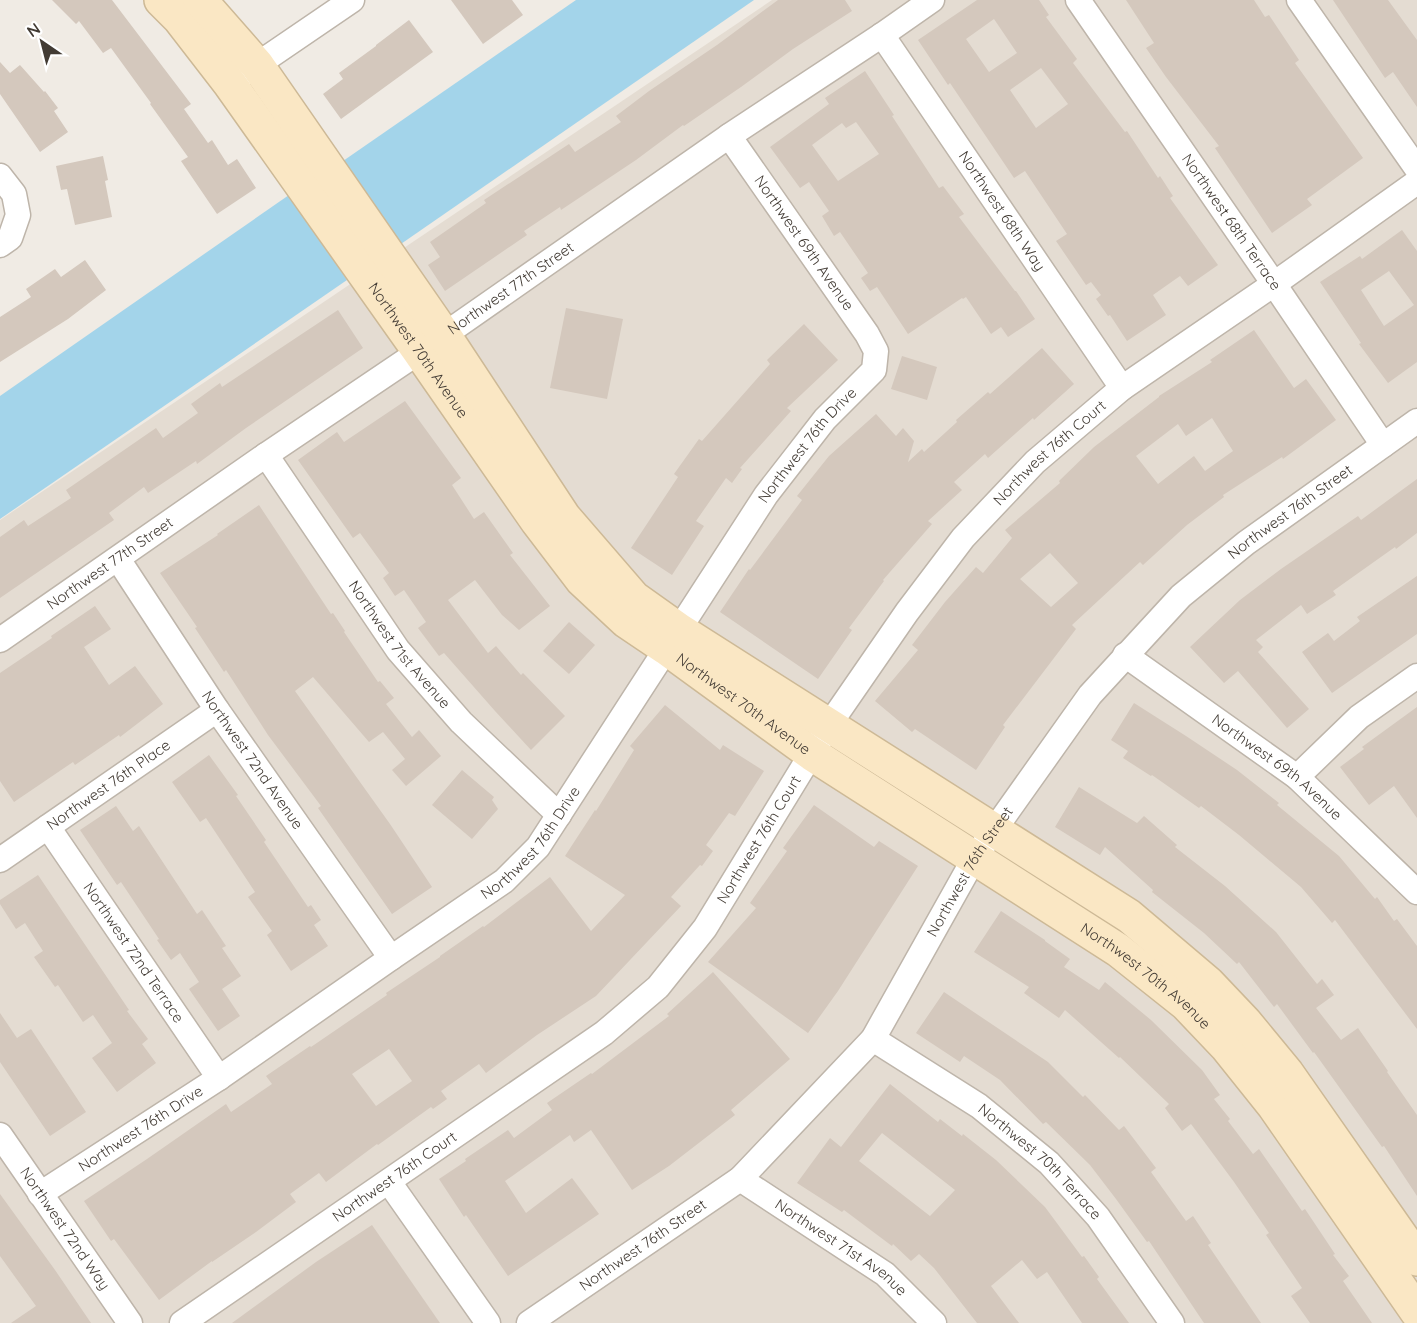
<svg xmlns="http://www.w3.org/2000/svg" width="1417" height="1323" font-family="Quicksand,sans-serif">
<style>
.residential{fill:#e4dcd2}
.water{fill:#a3d4ea}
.building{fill:#d4c8bd;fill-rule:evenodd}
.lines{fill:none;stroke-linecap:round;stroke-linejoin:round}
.street-casing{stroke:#beb5aa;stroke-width:27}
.secondary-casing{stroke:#cdb996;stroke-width:36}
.street{stroke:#fff;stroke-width:24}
.secondary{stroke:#fae7c4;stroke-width:33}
.labels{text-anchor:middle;stroke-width:5;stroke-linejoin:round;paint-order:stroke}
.street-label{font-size:15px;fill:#423b34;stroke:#fff}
</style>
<rect width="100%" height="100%" fill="#f0ebe4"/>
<path class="residential" d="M772 0H1417V1323H0V520Z"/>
<g class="water">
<path d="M576 0H754L398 246 343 161Z"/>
<path d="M289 195 347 280 0 519V396Z"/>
</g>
<g class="building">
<path d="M52 0H112L191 104 184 109 208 143 212 140 228 165 237 159 256 188 217 214 181 161 188 157 150 104 151 103 111 48 103 53 79 21 76 24Z"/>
<path d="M451 0H512L523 15 483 44Z"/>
<path d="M778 0H845L852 11 793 49 741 87 684 126 683 125 636 160 561 210 560 207 524 231 527 235 445 291 428 265 440 257 430 242 486 203 484 200 569 144 575 152 621 122 616 116 649 91 717 45Z"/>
<path d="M977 0H1039L1049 15 1046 17 1077 59 1073 63 1125 132 1127 131 1158 178 1160 176 1173 196 1170 198 1218 265 1188 286 1180 276 1153 295 1166 315 1127 341 1110 315 1108 316 1096 299 1101 295 1091 282 1086 285 1056 241 1067 234 1025 171 1014 178 950 83 948 85 918 40ZM994 19 1017 53 989 72 966 39ZM1041 68 1068 104 1036 128 1010 90Z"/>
<path d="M1126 0H1254L1265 17 1269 15 1299 60 1295 63 1363 158 1307 199 1312 205 1272 233 1215 148 1219 146 1166 77 1146 48 1154 43Z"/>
<path d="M1333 0H1388L1417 40V107L1393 72 1385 78Z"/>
<path d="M409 20 433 52 341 119 323 94 343 79 339 73 376 46V45Z"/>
<path d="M0 62 10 73 20 65 44 92 45 91 58 108 54 111 68 132 40 152 0 94Z"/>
<path d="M865 71 894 115 892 116 939 188 943 186 964 214 959 217 1015 291H1016L1035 319 1008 337 1001 327 991 334 966 297 963 299 962 298 908 334 877 287 870 291 861 278 868 273 840 232 834 236 822 216 829 211 809 182 800 188 770 147 829 104 825 98ZM856 122 879 154 838 181 812 145 842 123 846 128Z"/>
<path d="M103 156 108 180 105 181 112 217 75 225 67 189 61 190 56 166Z"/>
<path d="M1402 230 1417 251V362L1388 383 1359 344 1361 343 1320 282 1360 256 1362 259ZM1389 271 1414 305 1384 326 1361 290Z"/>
<path d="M85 260 106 290 68 319 0 362V317L31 297 26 289 55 269 61 277Z"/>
<path d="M566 308 623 319 607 399 550 388Z"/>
<path d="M338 310 363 348 246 428 197 464 196 461 148 493 144 487 109 513 114 520 0 598V537L24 520 28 526 71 498 66 490 156 428 163 438 198 413 191 404 220 383 222 387Z"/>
<path d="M804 324 838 360 787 408 791 411 740 468 742 469 732 483 726 478 696 521 704 526 672 575 631 548 678 477 674 474 699 439 702 441 770 364 767 360Z"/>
<path d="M1254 330 1294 388 1306 379 1336 420 1283 459 1282 457 1223 495 1224 497 1187 525 1143 565 1140 562 1072 625 1076 629 1003 725 1005 727 976 770 915 729 912 732 875 701 918 650 912 645 945 602 976 567 983 573 1012 538 1005 530 1060 483 1059 481 1094 447 1159 397V396L1212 362 1210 360ZM1212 418 1233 451 1205 471 1194 456 1158 484 1136 456 1178 424 1186 436ZM1050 553 1078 583 1051 607 1020 579Z"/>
<path d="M1042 348 1074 384 1034 420 1033 418 988 458 985 454 954 482 962 490 928 521 932 524 883 580 884 581 849 628 852 630 818 679 720 612 749 569 750 570 802 500 797 496 829 456 876 414 896 436 903 428 914 441 908 462 922 449 924 452 957 422 956 420 988 392 990 394Z"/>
<path d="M902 356 937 367 927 400 891 389Z"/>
<path d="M405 401 461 478 452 485 474 519 484 512 513 553 510 555 550 606 519 630 502 615 475 580 448 600 488 653 496 646 521 675 523 673 565 716 531 750 495 711 444 653 439 656 418 628 426 622 404 590 395 596 383 578 389 573 360 533 353 538 298 460 337 432 344 442Z"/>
<path d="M1417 479V533L1396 549 1395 547 1333 591 1336 595 1307 614 1301 605 1256 640 1263 647 1258 652 1309 709 1287 728 1238 671 1224 683 1190 647 1240 600 1281 569 1358 516 1361 520Z"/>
<path d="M259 505 331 614 333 613 345 631 344 632 378 682 380 681 394 698 386 704 412 737 419 730 441 756 406 786 392 770 405 759 383 732 369 742 313 677 295 691 390 824 432 887 392 914 318 808 321 806 268 735 226 670 224 672 195 628 197 627 160 573 218 535 217 534Z"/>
<path d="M1417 576V634L1332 693 1302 652 1328 633 1334 641 1360 621 1357 617Z"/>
<path d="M95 606 111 629 84 647 109 685 135 666 163 704 120 737 119 735 75 765 73 762 14 802 0 781V673L52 638 51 636Z"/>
<path d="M569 622 595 645 569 674 543 651Z"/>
<path d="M1134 703 1186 736 1237 770 1279 803 1277 805 1339 856 1375 899 1377 897 1394 921 1397 919 1417 946V1029L1335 920 1332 923 1301 887 1239 835 1201 806 1199 808 1152 775 1151 776 1123 758 1128 751 1111 740Z"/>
<path d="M665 705 720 750 723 745 764 771 735 816 729 813 706 845 713 851 702 866 700 865 671 897 681 906 596 996 537 1035 486 1073 479 1064 441 1091 447 1099 433 1109 431 1107 378 1145 377 1144 326 1182 319 1173 290 1194 296 1202 256 1232 212 1262V1261L159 1300 114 1239 111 1241 84 1201 147 1159 226 1104 231 1112 272 1084 266 1076 310 1046 311 1047 387 995 386 993 440 957V956L483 926 484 927 550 877 591 931 625 895 565 856 595 810 596 811 634 750 630 746ZM389 1049 412 1081 376 1106 352 1074Z"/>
<path d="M1417 707V818L1394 786 1369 805 1340 767 1364 749 1362 747Z"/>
<path d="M209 755 238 795 236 796 266 840 264 842 308 907 311 905 321 920 314 925 328 946 291 971 267 935 272 931 248 897 255 892 206 818 200 822 172 782Z"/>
<path d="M462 770 494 797 492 800 498 809 472 839 432 805Z"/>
<path d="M1079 787 1137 823 1144 816 1177 845 1175 847 1225 886 1276 932 1317 984 1322 979 1334 995 1316 1008 1341 1040 1358 1028 1388 1071 1387 1072 1417 1115V1196L1384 1146 1382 1147 1314 1052 1313 1053 1277 1004 1274 1007 1239 962 1237 964 1204 933 1152 892 1153 890 1105 847 1100 855 1055 827Z"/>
<path d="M814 805 874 847 879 841 918 866 838 991 808 1033 708 962 756 908 750 903 787 851 783 848Z"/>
<path d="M116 806 133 831 139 826 197 914 202 910 226 946 222 948 241 976 222 989 240 1016 218 1031 189 989 199 982 180 953 171 960 157 940 159 939 121 882 117 885 80 830Z"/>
<path d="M38 875 129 1010 127 1011 148 1039 142 1044 156 1063 117 1092 92 1058 112 1043 93 1015 83 1022 58 985 55 987 34 957 43 951 25 923 16 929 0 904V900Z"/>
<path d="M1001 911 1045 940V941L1070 959 1064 967 1099 990 1105 982 1151 1020 1202 1070 1220 1095 1214 1099 1230 1119 1228 1121 1253 1154 1259 1149 1302 1211 1305 1209 1335 1254 1333 1255 1349 1276 1343 1281 1372 1323H1310L1291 1296 1302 1288 1266 1235 1269 1233 1234 1182 1191 1124 1182 1131 1165 1108 1169 1104 1120 1057 1119 1058 1065 1010 1059 1018 1024 993 1029 987 974 952Z"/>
<path d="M713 972 790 1059 731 1110 735 1115 669 1166 632 1190 591 1130 574 1142 570 1135 505 1181 526 1213 572 1178 599 1214 508 1276 466 1215 464 1217 439 1179 466 1161 465 1159 508 1130 514 1138 552 1110 547 1103 591 1073 592 1074 669 1016 667 1014Z"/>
<path d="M944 992 1048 1062 1083 1097 1085 1095 1119 1130 1124 1126 1156 1168 1151 1172 1186 1221 1193 1216 1211 1243 1208 1245 1261 1323H1204L1149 1241 1147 1242 1116 1199 1090 1165 1046 1122 1043 1124 1000 1080 964 1056 960 1062 916 1033Z"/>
<path d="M0 1013 17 1038 31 1029 86 1112 50 1136 0 1062Z"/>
<path d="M890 1084 938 1122 940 1119 962 1136 963 1134 996 1160 1045 1207 1082 1257 1084 1256 1099 1277 1097 1279 1129 1323H1082L1047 1272 1037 1279 1022 1260 991 1286 1019 1323H977L934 1268 919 1254 911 1261 893 1244 892 1246 844 1210 842 1212 797 1183 830 1138 841 1147ZM882 1133 955 1190 930 1216 859 1161Z"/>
<path d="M0 1194 55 1270 91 1323H11L36 1306 0 1256Z"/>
<path d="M372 1225 440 1323H232L316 1262Z"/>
</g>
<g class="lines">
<defs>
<g id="street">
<path id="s1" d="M1078 0 1274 284 1383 445"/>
<path d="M1299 0 1417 169"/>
<path id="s2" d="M882 35 1122 388"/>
<path d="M245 73 352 0"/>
<path d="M0 176 14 194 18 215 10 238 0 245"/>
<path id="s3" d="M266 455 398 650 461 722 559 815"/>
<path id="s4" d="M118 559 217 710 391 958"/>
<path id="s5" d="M0 640 266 455 444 335 729 136 882 35 932 0"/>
<path id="s6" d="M1125 655 1297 777 1417 892"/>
<path d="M1297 777 1359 717 1417 676"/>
<path id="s7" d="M48 827 219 1078"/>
<path id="s8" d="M0 860 217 710"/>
<path id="s9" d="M873 1039 979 1106 1049 1163 1098 1217 1172 1323"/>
<path id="s10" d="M0 1135 130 1323"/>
<path id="s11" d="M740 1179 885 1274 934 1323"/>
<path d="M389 1182 488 1323"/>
<path id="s12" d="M40 1194 219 1078 391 958 504 881 538 847 766 495 825 419 874 370 876 351 867 334 729 136"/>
<path id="s13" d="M182 1323 604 1033 658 987 705 928 829 725 907 612 963 538 1035 462 1122 388 1274 284 1417 182"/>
<path id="s14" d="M529 1323 740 1179 873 1039 975 857 1090 695 1181 596 1246 543 1417 421"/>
</g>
<g id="secondary">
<path id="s15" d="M161 0 179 18 230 84 419 351 537 521 582 580 626 621 666 648 812 754 1118 950 1186 1004 1226 1046 1274 1106 1417 1312"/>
<path d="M200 0 257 65 444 335 564 517 634 598 679 630 1129 916 1208 983 1245 1022 1287 1073 1417 1259"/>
</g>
</defs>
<use href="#street" class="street-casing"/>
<use href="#secondary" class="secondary-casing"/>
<use href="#street" class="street"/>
<use href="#secondary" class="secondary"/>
</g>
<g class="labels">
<g class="street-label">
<text dy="5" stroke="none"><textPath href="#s2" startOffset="213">Northwest 68th Way</textPath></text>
<text dy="5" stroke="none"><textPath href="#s1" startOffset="270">Northwest 68th Terrace</textPath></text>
<text transform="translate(804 243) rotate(55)" y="5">Northwest 69th Avenue</text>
<text dy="5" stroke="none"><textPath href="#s5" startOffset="620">Northwest 77th Street</textPath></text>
<text dy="5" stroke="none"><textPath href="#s15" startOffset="435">Northwest 70th Avenue</textPath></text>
<text dy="5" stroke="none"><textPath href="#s12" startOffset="1092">Northwest 76th Drive</textPath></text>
<text dy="5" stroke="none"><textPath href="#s13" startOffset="1248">Northwest 76th Court</textPath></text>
<text dy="5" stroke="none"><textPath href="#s14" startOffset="1128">Northwest 76th Street</textPath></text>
<text dy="5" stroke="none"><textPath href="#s5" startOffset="134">Northwest 77th Street</textPath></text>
<text dy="5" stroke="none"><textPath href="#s3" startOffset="232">Northwest 71st Avenue</textPath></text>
<text dy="5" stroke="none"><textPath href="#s15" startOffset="921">Northwest 70th Avenue</textPath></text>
<text dy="5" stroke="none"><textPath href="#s4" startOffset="242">Northwest 72nd Avenue</textPath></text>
<text dy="5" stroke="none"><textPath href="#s6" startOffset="189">Northwest 69th Avenue</textPath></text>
<text dy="5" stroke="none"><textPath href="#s8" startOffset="132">Northwest 76th Place</textPath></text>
<text dy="5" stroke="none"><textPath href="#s13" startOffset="762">Northwest 76th Court</textPath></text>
<text dy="5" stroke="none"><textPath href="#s12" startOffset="606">Northwest 76th Drive</textPath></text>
<text dy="5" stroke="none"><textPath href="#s14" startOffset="642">Northwest 76th Street</textPath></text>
<text dy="5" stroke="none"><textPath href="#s7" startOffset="152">Northwest 72nd Terrace</textPath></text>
<text dy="5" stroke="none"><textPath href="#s15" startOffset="1407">Northwest 70th Avenue</textPath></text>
<text dy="5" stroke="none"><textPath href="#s12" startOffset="120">Northwest 76th Drive</textPath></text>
<text dy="5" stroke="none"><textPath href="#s9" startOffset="208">Northwest 70th Terrace</textPath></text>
<text dy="5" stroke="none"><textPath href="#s13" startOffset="258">Northwest 76th Court</textPath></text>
<text dy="5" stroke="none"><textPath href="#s10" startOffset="114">Northwest 72nd Way</textPath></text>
<text dy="5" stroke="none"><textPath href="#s14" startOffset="138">Northwest 76th Street</textPath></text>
<text dy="5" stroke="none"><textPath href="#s11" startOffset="122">Northwest 71st Avenue</textPath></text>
</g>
</g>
<g transform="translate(42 42) rotate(325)" stroke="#ffffff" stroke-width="4.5" paint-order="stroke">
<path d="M0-4.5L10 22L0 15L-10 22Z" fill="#423b34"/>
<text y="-9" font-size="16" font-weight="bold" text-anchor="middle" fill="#423b34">N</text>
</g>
</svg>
